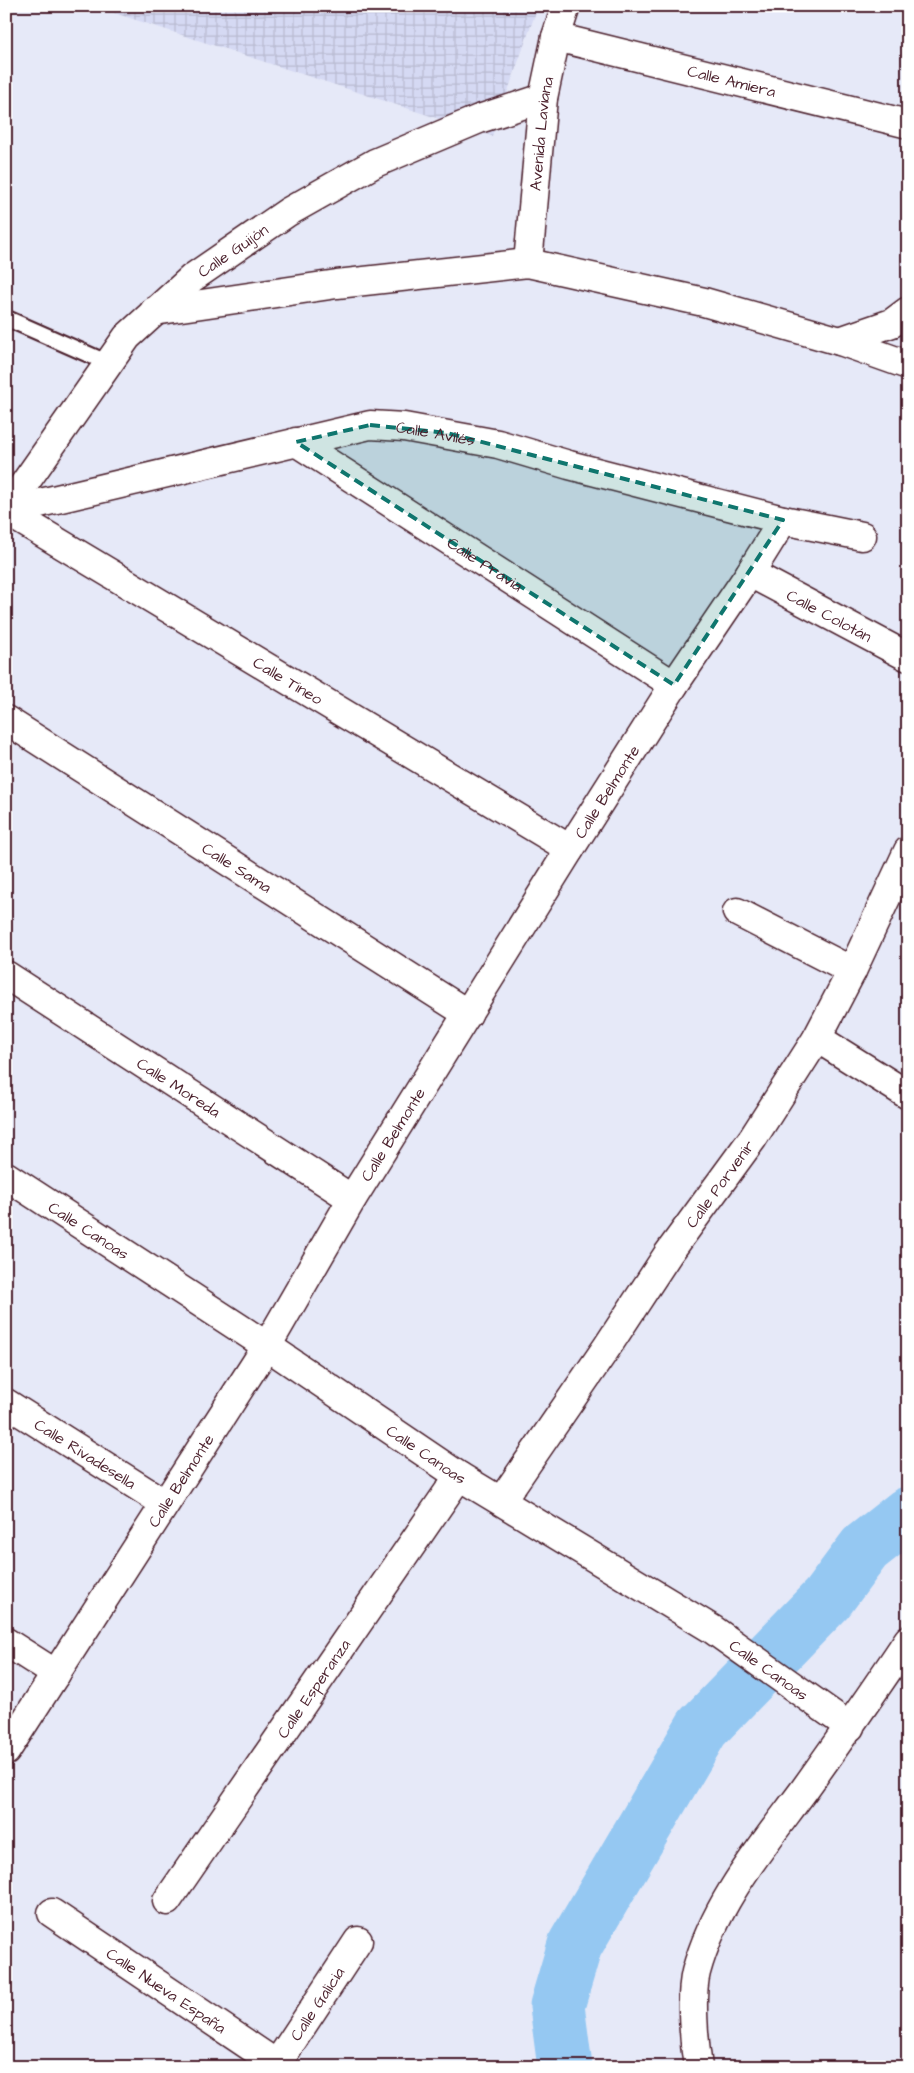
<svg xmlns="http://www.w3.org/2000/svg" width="914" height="2073" font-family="'Architects Daughter',sans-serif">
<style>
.industrial{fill:url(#industrial-grid)}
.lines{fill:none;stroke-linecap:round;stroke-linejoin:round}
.river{stroke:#95c8f2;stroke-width:55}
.service-casing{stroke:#4a1f2b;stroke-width:19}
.minor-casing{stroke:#4a1f2b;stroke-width:31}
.service{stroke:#fff;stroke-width:15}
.minor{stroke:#fff;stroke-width:28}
.marked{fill:#0f766e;fill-opacity:0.2;stroke:#0f766e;stroke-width:4;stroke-dasharray:10 6;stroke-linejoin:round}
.labels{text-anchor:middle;stroke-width:5;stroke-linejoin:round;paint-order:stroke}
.street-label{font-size:16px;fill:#4a1f2b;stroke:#fff}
</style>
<defs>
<pattern id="industrial-grid" width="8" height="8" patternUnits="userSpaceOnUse" patternTransform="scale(1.25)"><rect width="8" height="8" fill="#d5d9f3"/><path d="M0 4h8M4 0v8" fill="none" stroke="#b8bad0"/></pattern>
</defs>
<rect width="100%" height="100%" fill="#e6e9f8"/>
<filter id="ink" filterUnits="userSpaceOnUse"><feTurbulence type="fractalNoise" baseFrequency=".02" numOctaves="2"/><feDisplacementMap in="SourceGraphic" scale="10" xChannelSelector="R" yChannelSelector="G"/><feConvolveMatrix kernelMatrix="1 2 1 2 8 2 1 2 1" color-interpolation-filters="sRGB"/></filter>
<g filter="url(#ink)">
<path class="industrial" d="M93 6H538L492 136Z"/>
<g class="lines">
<path class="river" d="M565 2067 557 2006 575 1945 702 1728 827 1599 865 1548 908 1514"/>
<defs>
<path id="service" d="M6 318 108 363"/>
<g id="minor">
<path id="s1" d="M556 37 908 124"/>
<path id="s2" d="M528 263 543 98 556 37 566 6"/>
<path d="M154 311 337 284 528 263 704 302 840 341 908 365"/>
<path d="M840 341 892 323 908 311"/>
<path id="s3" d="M296 442 674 685"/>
<path id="s4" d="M6 510 127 337 192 278 288 212 375 163 479 119 543 98"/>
<path id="s5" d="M6 511 370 425 404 427 498 444 569 465 783 520 862 536"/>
<path id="s6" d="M6 511 570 849"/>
<path id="s7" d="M750 573 908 657"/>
<path id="s8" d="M6 720 468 1014"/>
<path d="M737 912 852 971"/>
<path id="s9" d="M6 975 352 1199"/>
<path d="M817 1038 908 1095"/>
<path id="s10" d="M6 1176 267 1346 459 1476 712 1629 850 1727"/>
<path id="s11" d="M6 1403 164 1503"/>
<path id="s12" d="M502 1500 607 1347 668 1254 753 1138 817 1038 852 971 908 851"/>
<path d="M6 1642 56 1674"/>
<path id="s13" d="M6 1751 267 1346 352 1199 570 849 674 685 750 573 783 520"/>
<path id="s14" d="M167 1901 459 1476"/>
<path id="s15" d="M52 1913 281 2067"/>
<path id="s16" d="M275 2067 358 1941"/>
<path d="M698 2067C694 2042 690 1996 696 1972 715 1902 762 1847 804 1790 839 1741 874 1691 908 1640"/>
</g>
</defs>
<use href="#service" class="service-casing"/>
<use href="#minor" class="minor-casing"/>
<use href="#service" class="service"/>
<use href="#minor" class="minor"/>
</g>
</g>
<path class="marked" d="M370 425 447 433 783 520 674 685 296 442Z"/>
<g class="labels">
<g class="street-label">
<text dy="6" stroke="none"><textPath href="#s1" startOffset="181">Calle Amiera</textPath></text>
<text dy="6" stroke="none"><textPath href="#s2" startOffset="130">Avenida Laviana</textPath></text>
<text dy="6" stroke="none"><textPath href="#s4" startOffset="348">Calle Guijón</textPath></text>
<text dy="6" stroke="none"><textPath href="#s5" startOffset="440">Calle Avilés</textPath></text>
<text dy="6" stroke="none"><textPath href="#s3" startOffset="225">Calle Pravia</textPath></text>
<text dy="6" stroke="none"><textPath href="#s7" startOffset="90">Calle Colotán</textPath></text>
<text dy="6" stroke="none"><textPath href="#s6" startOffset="329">Calle Tineo</textPath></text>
<text dy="6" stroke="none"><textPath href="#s13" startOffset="1132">Calle Belmonte</textPath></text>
<text dy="6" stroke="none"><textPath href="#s8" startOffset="274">Calle Sama</textPath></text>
<text dy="6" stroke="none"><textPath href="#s9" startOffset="206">Calle Moreda</textPath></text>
<text dy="6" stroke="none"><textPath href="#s13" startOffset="728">Calle Belmonte</textPath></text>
<text dy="6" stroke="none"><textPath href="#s12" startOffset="384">Calle Porvenir</textPath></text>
<text dy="6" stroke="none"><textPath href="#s10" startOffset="99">Calle Canoas</textPath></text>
<text dy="6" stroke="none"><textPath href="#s11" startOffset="94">Calle Rivadesella</textPath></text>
<text dy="6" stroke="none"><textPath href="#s10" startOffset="504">Calle Canoas</textPath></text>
<text dy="6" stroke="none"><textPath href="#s13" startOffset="322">Calle Belmonte</textPath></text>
<text dy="6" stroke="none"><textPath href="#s10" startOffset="909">Calle Canoas</textPath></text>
<text dy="6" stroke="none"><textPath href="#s14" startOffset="258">Calle Esperanza</textPath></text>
<text dy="6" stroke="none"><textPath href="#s15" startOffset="138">Calle Nueva España</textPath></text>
<text dy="6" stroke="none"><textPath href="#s16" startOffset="76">Calle Galicia</textPath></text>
</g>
</g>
<rect width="914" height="2073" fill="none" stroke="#fff" stroke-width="25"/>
<rect x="12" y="12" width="889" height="2048" fill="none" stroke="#4a1f2b" stroke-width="2" filter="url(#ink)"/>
</svg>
